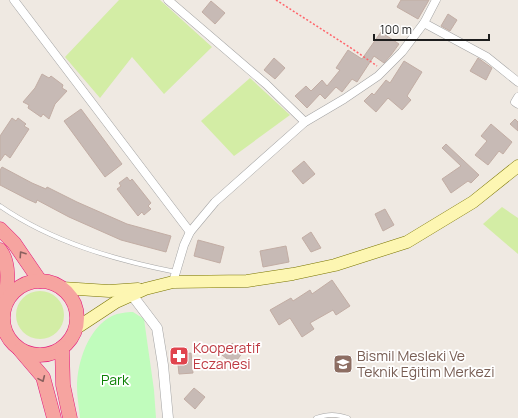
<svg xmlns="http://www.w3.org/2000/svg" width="518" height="418" font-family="Manrope,sans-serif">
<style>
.grass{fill:#d3eda5}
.park{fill:#c0fcbc}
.building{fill:#c7bab5;stroke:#c2ada4}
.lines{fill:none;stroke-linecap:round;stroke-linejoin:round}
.service-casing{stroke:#a4a4a4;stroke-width:5}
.minor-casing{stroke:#a4a4a4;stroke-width:9}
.tertiary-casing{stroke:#a4a4a4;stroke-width:11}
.secondary-casing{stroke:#797400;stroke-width:13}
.trunk-casing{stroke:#e3197c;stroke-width:15}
.path{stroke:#ff646a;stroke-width:1.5;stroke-dasharray:2 2;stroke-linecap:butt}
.service{stroke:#fff;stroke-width:4}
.minor{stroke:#fff;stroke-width:8}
.tertiary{stroke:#fff;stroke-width:10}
.secondary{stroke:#fdf6b2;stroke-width:12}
.trunk{stroke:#f6a4a0;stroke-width:14}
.oneway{stroke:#8a605e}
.labels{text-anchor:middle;stroke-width:3.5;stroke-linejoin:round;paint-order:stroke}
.health-label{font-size:14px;fill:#be3a42;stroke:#fff;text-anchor:start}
.education-label{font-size:14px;fill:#785e54;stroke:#fff;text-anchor:start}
.park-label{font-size:14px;fill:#0d8205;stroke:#fff}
</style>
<rect width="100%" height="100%" fill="#efe9e2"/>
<g class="grass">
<path d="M119 0H160L212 47 164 94 132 57 100 98 65 57Z"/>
<path d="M250 78 290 115 234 156 201 121Z"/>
<path d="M502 207 518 218V254L483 224Z"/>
<circle cx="40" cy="315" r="24"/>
</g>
<path class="park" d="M133 312 144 319 154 390 156 418H80C79 408 77 397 77 387 77 363 88 328 112 316 118 313 127 312 133 312Z"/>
<g class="building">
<path d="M401 0H429L418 19 397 7Z"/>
<path d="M211 1 225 13 215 24 202 12Z"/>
<path d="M448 14 457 20 450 31 441 26Z"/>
<path d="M381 32 399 44 391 55 384 63 374 56 357 82 352 79 342 92 336 87 325 99 320 94 307 108 295 96 306 86 311 91 322 80 327 86 340 70 336 68 348 50 362 59Z"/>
<path d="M274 58 285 68 275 79 264 70Z"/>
<path d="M478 58 492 68 486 80 470 71Z"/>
<path d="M404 61 422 72 407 96 411 100 402 110 388 98 376 112 364 101 372 93 374 95 386 80 390 83Z"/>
<path d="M42 74 49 78 51 76 63 85 62 88 67 91 55 104 49 119 43 114 41 117 28 108 29 105 23 102 35 88Z"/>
<path d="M81 109 122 164 105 177 64 121Z"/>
<path d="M12 118 16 121 18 118 26 124 24 126 29 129 10 158 5 154 0 161V136Z"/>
<path d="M515 119 518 122V131L510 124Z"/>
<path d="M491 124 512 142 503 154 499 151 488 165 475 155 487 141 481 136Z"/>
<path d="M446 144 479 175 471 183 468 181 451 193 442 179 461 166 442 148Z"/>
<path d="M304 161 315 174 303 184 292 171Z"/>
<path d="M2 167 32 183 46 189 47 187 77 202 127 224 171 236 166 252 121 240 69 217 37 200 36 203 27 199 0 185V170Z"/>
<path d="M127 177 130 181 132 179 151 203 148 206 151 209 144 215 142 212 138 216 117 189 121 186 119 183Z"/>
<path d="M385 209 394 225 383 231 375 214Z"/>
<path d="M311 232 321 248 311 252 302 238Z"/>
<path d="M198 240 224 247 220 263 194 256Z"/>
<path d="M286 246 289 262 263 267 260 251Z"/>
<path d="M332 280 350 306 336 315 333 310 310 323 314 329 302 337 290 318 279 325 270 310 291 298 293 301 310 290 312 294Z"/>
<path d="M232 343 243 352 234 364 222 355Z"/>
<path d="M191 353 193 373 179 374 177 355Z"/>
<path d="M194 388 205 397 195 409 184 399Z"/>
</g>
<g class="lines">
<defs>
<g id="service">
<path d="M0 206C52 242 115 260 176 272"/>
<path d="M316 418C328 414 336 414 348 418"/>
</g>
<g id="minor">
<path d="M14 0 190 232"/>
<path d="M168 0 266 84 305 122"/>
<path d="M424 23 487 57 518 82"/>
<path d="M518 97 515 102 518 104"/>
<path d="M173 282 184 245 190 232 215 202 305 122 344 99 378 76 402 52 424 23 436 0"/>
</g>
<path id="tertiary" d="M125 294 132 295 157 328 163 365 168 418"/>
<g id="secondary">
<path d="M62 288 109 291 138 289"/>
<path d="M75 329 116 302 145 289 173 282 247 281 293 274 335 265 407 242 473 202 518 166"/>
</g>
<g id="trunk">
<path d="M0 229 14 243 40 281"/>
<path d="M0 250C11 264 7 288 5 304"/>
<circle cx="40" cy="318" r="37"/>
<path d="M62 348 63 385 70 418"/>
<path d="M20 350 43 377 54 418"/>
</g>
</defs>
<use href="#service" class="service-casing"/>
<use href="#minor" class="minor-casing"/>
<use href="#tertiary" class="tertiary-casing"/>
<use href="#secondary" class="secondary-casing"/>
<use href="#trunk" class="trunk-casing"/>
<path class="path" d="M276 0 351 48 377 66"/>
<use href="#service" class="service"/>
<use href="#minor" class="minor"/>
<use href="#tertiary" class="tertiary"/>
<use href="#secondary" class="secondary"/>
<use href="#trunk" class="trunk"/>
</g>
<defs><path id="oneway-chevron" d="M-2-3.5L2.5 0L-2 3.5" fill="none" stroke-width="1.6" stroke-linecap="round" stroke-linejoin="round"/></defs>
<g class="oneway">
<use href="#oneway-chevron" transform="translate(22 254) rotate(-124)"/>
<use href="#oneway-chevron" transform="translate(42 379) rotate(66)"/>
</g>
<defs>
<symbol id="pharmacy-square" viewBox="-11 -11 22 22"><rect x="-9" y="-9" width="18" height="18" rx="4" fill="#e0444e" stroke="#fff"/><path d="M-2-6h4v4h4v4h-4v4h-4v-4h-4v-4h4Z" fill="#fff"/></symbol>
<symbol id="school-square" viewBox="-11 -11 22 22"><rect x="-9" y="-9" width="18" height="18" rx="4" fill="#8d6e63" stroke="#fff"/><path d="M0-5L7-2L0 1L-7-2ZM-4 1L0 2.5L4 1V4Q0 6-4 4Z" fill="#fff"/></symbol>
</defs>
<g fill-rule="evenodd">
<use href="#pharmacy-square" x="168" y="345" width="22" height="22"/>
<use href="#school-square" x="332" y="353" width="22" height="22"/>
</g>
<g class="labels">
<g class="health-label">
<text x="193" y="353">Kooperatif<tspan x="193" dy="16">Eczanesi</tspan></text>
</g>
<g class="education-label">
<text x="357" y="361">Bismil Mesleki Ve<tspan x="357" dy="16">Teknik Eğitim Merkezi</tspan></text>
</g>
<g class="park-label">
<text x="115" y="385">Park</text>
</g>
</g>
<path d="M374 34v6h115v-6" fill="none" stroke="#1d1d1d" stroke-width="2"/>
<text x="380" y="34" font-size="12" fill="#1d1d1d" stroke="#ffffff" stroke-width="3" paint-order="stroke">100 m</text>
</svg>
